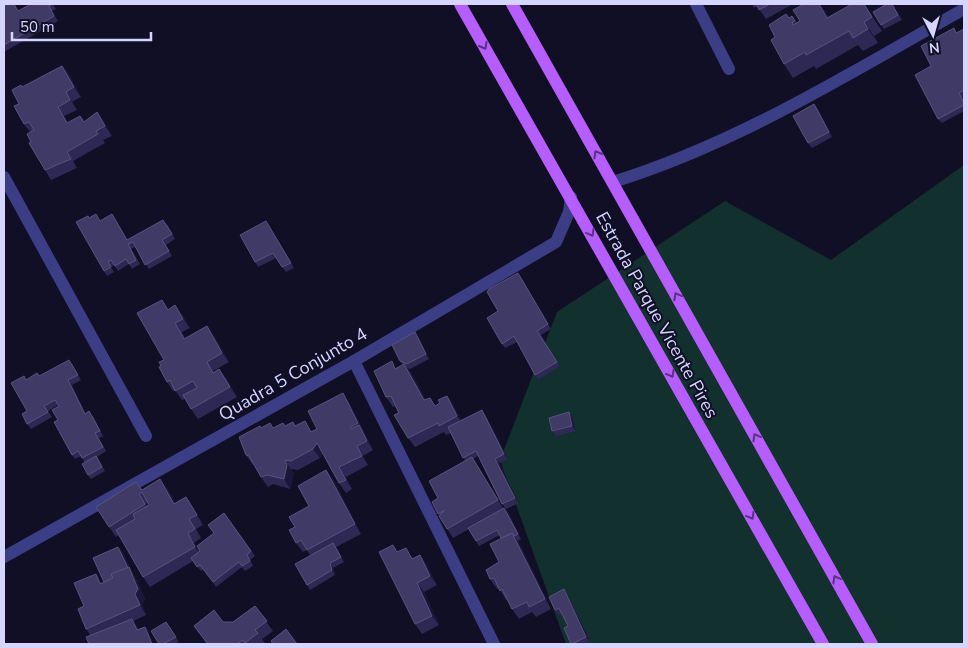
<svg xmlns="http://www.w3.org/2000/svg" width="968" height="648" font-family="'Nunito Sans',sans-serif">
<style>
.green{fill:#12302d}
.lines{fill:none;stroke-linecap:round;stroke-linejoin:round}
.minor{stroke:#3b3e84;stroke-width:12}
.major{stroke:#b55dfd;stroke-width:12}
.wall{fill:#2e2854;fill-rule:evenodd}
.shaded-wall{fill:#1b163a}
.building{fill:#403b66;stroke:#57537e}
.oneway{stroke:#5b3287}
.labels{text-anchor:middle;stroke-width:4;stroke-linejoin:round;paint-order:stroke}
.street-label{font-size:18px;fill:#d6d5ff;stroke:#110f26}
</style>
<rect width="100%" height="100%" fill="#110f26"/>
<path class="green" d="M964 165V644H566L500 460 557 312 725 201 831 260Z"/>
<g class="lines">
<g class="minor">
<path d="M696 4 729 69"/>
<path d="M4 177 146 436"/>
<path d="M613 182C739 143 850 73 964 9"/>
<path d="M354 361 494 644"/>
<path d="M4 557 354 361 556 242 569 212 571 197"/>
</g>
<g class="major">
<path d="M460 4 823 644"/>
<path d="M512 4 872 644"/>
</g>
</g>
<g class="wall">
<path d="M4 4 18 11 53 4 56 9 52 11 58 21 4 52Z"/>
<path d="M752 4H793L766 19 757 6 754 8Z"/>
<path d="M864 4 882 31 874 36 878 43 863 51 858 45 816 69 814 66 793 78 784 64 775 37 786 14 789 18 792 16 797 23 825 11 828 17Z"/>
<path d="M892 4 902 20 884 29 881 25Z"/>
<path d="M964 29V97L962 98 964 101V111L942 123 938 119 931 66 957 33Z"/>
<path d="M62 66 69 75 81 97 72 102 77 110 64 116 68 123 80 116 84 122 97 112 104 122 112 136 103 140 105 143 73 161 77 168 51 180 45 170 31 142 30 132 24 124 23 87Z"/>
<path d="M814 104 818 109 832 137 812 148 808 143Z"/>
<path d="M112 214 127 240 167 224 175 239 166 245 172 256 149 269 135 247 131 249 140 264 132 269 129 264 118 271 114 265 111 267 114 272 107 276 104 271 89 218 101 221Z"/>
<path d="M269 226 294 268 286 272 276 258 258 267 255 262Z"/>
<path d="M518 273 551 329 541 335 560 366 538 380 517 342 505 348 502 344 498 311Z"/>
<path d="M175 305 182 315 190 328 182 332 185 339 214 336 229 362 213 371 214 372 226 378 237 397 198 419 191 409 185 399 182 400 175 390 173 391 167 382 164 360 168 310Z"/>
<path d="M418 337 429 359 410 369 407 368 411 373 425 399 436 406 440 403 447 396 453 405 461 421 485 415 508 459 499 463 519 503 506 509 502 504 478 456 473 459 503 508 508 512 521 539 518 541 551 609 536 617 532 612 519 619 512 609 507 600H506L499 588 497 589 490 579 499 562 501 538 500 535 479 546 469 529 453 538 447 529 438 514V498L465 460 450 433 446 435 444 432 415 447 408 438 395 406 393 407 386 397 396 368 403 365 400 361Z"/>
<path d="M72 364 81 380 72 385 85 413 93 416 103 436 99 438 106 451 97 457 105 471 91 479 88 475 85 463 81 456 75 459 72 455 58 420V405L48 411 52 417 31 429 27 424V411L40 376Z"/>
<path d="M343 393 349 403 373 450 363 456 368 465 346 477 352 489 346 493 339 483 323 454 320 458 298 470 291 469 294 474 290 489 273 484 268 487 261 477 254 465H253L246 455 261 428H273L283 423 286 426 293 422 295 426 312 431 317 429Z"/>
<path d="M569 412 572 417 576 431 556 436 552 431Z"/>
<path d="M333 479 361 534 336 547 344 562 333 568 335 575 310 590 307 585 310 555 307 550 303 552 296 543 309 506Z"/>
<path d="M167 488 175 503 186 497 193 507 203 525 196 529 201 538 194 543 199 552 214 533 224 513 255 556 250 560 253 566 245 571 242 567 216 587 204 569 201 571 193 561 150 587 143 577 119 535 116 537 109 527 142 490ZM148 502 149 505 147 506 146 504Z"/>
<path d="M122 551 130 568 135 577 145 599 142 604 146 615 133 621 138 629 145 627 148 631 91 636 86 629 84 606 96 574 102 583 104 582Z"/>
<path d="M398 552 413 558 420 555 426 564 437 585 424 592 439 625 422 634 415 624Z"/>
<path d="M564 589 567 594 590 641 585 644H571L568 626 562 613 558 615 555 610Z"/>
<path d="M255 606 273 631 262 639 265 643 263 644H207L194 626 223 622H233Z"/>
<path d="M170 627 179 642 174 644H159Z"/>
</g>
<g class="shaded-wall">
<path d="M819 4 825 11 836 32 827 18Z"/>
<path d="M864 22 874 36 878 43 868 29Z"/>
<path d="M62 66 69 75 81 97 74 87Z"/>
<path d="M814 104 818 109 832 137 829 132Z"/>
<path d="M58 107 64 116 74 133 67 123Z"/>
<path d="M97 112 104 122 112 136 105 126Z"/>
<path d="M175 305 182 315 190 328 183 319Z"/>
<path d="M207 326 214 336 229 362 222 353Z"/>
<path d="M415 332 418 337 429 359 426 354Z"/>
<path d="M404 364 411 373 430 409 424 400Z"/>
<path d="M219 369 226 378 237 397 230 387Z"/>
<path d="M68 380 72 385 88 419 85 414Z"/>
<path d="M343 393 349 403 365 432 358 423Z"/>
<path d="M447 396 453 405 464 426 457 416Z"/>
<path d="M482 410 485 415 508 459 504 454Z"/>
<path d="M569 412 572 417 576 431 572 426Z"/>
<path d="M359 425 365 435 373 450 367 441Z"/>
<path d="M317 443 324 453 320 458 313 449Z"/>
<path d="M357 446 363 456 368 465 362 456Z"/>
<path d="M495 459 499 463 519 503 515 498Z"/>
<path d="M285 460 294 474 290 489 284 479Z"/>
<path d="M339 467 346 477 352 489 346 480Z"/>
<path d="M326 470 333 479 361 534 355 524Z"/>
<path d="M160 479 167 488 181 513 174 504Z"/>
<path d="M186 497 193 507 203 525 197 515Z"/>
<path d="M504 508 508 512 521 539 518 534Z"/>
<path d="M188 533 194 543 202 556 195 547Z"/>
<path d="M512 533 518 542 551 609 545 599Z"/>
<path d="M118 547 122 551 130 568 135 577 145 599 142 604 146 615 140 605 135 594 130 571Z"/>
<path d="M420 555 426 564 437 585 430 576Z"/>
<path d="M330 563 333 568 335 575 332 570Z"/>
<path d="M96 574 102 583 100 584Z"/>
<path d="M417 583 424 592 439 625 432 616Z"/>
<path d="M564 589 567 594 590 641 586 637Z"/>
<path d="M145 627 148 631 153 644H152Z"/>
</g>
<g class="building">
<path d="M4 4H14L18 11 31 4H52L49 6 54 16 4 45Z"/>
<path d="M756 4H770L759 10Z"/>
<path d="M804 4H819L827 18 852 4H864L872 17 864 22 868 29 853 38 849 31 806 55 805 52 784 64 771 40 775 37 769 25 786 14 789 18 792 16 795 21 792 22 793 25 800 21 793 10Z"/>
<path d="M887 4H892L898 15 881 25 873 12Z"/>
<path d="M954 28 956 33 964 29V90L959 93 964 103V105L938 119 915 75 931 66 921 46Z"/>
<path d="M62 66 74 87 66 92 70 100 58 107 67 123 80 116 84 122 97 112 105 126 96 131 98 134 67 152 71 159 45 170 29 143 31 142 27 134 34 130 29 122 24 124 14 106 19 104 12 90 21 85 22 87Z"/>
<path d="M814 104 829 132 808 143 793 116Z"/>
<path d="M96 214 100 221 112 214 127 240 163 220 172 234 162 240 169 251 145 265 133 242 128 244 136 260 129 264 126 259 115 266 111 260 108 262 111 267 104 271 76 222 88 216 89 218Z"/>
<path d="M266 221 291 263 282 267 273 253 255 262 240 235Z"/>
<path d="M518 273 548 324 537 331 557 362 535 375 514 336 502 344 487 318 498 311 487 292 489 289Z"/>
<path d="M162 300 168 310 175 305 183 319 175 323 184 339 207 326 222 353 207 362 213 373 219 369 230 387 191 409 183 395 197 388 193 381 175 391 170 380 167 382 159 367 161 366 159 362 164 360 137 313Z"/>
<path d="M415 332 426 354 407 364 400 361 392 345Z"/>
<path d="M69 360 78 375 68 380 85 414 89 411 100 431 95 433 103 447 82 458 78 451 72 455 54 422 58 420 52 410 59 406 55 400 44 406 48 412 27 424 22 414 27 411 11 383 24 376 26 380 37 373 39 376Z"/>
<path d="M392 361 395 369 404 364 424 400 430 398 435 406 440 403 438 400 447 396 457 416 439 426 438 423 408 438 394 415 399 413 391 396 386 397 374 371Z"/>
<path d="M343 393 358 423 350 427 351 429 359 425 367 441 357 446 362 456 339 467 346 480 339 483 317 443 313 449 291 461 285 460 287 465 284 479 267 475 261 477 249 456 246 455 239 437 260 426 261 428 270 423 273 428 283 423 285 426 293 422 295 426 305 421 311 432 317 429 308 411Z"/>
<path d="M482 410 504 454 495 459 515 498 502 504 476 451 463 458 448 427Z"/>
<path d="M569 412 572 426 552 431 549 418Z"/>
<path d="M96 456 102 467 88 475 82 464Z"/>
<path d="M472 457 498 500 447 529 439 516 445 510 438 514 432 502 438 498 429 481Z"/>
<path d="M326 470 355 524 307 550 301 540 296 543 289 530 295 527 289 517 309 506 298 486Z"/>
<path d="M160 479 174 504 186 497 197 515 189 519 195 529 188 533 195 547 143 577 116 530 135 519 133 514 149 505 142 492 139 494 145 504 109 527 96 507 136 482 142 490Z"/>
<path d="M504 508 518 534 514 536 512 533 501 538 497 530 476 541 468 528Z"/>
<path d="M224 513 251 551 247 555 250 561 242 566 239 562 213 582 200 565 197 567 191 558 200 551 197 546 214 533 208 525Z"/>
<path d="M512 533 545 599 529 607 527 602 512 609 502 589 500 591 494 578 490 579 486 570 499 562 490 544Z"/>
<path d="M333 543 341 557 330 563 332 570 307 585 295 564Z"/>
<path d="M393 545 397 552 406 548 412 559 420 555 430 576 417 583 432 616 415 624 379 552Z"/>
<path d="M118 547 128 568 111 574 113 578 104 582 93 558Z"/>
<path d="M129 567 138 589 135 594 140 605 86 629 78 609 84 606 74 583 96 574 100 584 113 578 111 574Z"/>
<path d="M564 589 586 637 572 644H571L564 628 568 626 559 608 555 610 549 597Z"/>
<path d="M255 606 267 621 255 630 258 633 245 643 243 640 237 644H208L194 626 214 610 223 622H233Z"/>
<path d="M132 619 137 630 145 627 152 644H89L86 637Z"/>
<path d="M166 622 176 637 163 644H159L151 631Z"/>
<path d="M286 629 297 644H273L271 641Z"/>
</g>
<defs><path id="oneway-chevron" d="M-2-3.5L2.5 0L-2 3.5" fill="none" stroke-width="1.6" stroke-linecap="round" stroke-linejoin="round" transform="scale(1.25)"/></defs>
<g class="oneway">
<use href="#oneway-chevron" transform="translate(484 46) rotate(60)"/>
<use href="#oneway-chevron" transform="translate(597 154) rotate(-120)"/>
<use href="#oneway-chevron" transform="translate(591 233) rotate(61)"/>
<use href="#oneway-chevron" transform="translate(677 296) rotate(-119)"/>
<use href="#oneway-chevron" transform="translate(671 374) rotate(61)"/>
<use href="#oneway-chevron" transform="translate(756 437) rotate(-119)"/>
<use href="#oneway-chevron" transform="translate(751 516) rotate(61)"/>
<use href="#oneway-chevron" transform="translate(836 579) rotate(-119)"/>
</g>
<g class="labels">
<g class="street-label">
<text transform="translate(657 315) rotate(61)" y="6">Estrada Parque Vicente Pires</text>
<text transform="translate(293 374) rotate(-30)" y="6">Quadra 5 Conjunto 4</text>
</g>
</g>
<rect width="968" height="648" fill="none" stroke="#d6d5ff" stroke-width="10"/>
<g transform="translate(933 35) rotate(174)" stroke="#110f26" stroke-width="4" paint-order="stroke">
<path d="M0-4L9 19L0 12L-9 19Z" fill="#d6d5ff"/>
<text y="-8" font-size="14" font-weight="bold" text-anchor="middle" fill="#d6d5ff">N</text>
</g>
<path d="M12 32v8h139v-8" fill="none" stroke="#d6d5ff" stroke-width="2.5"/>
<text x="20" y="32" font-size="15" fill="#d6d5ff" stroke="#110f26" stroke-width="4" paint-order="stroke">50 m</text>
</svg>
